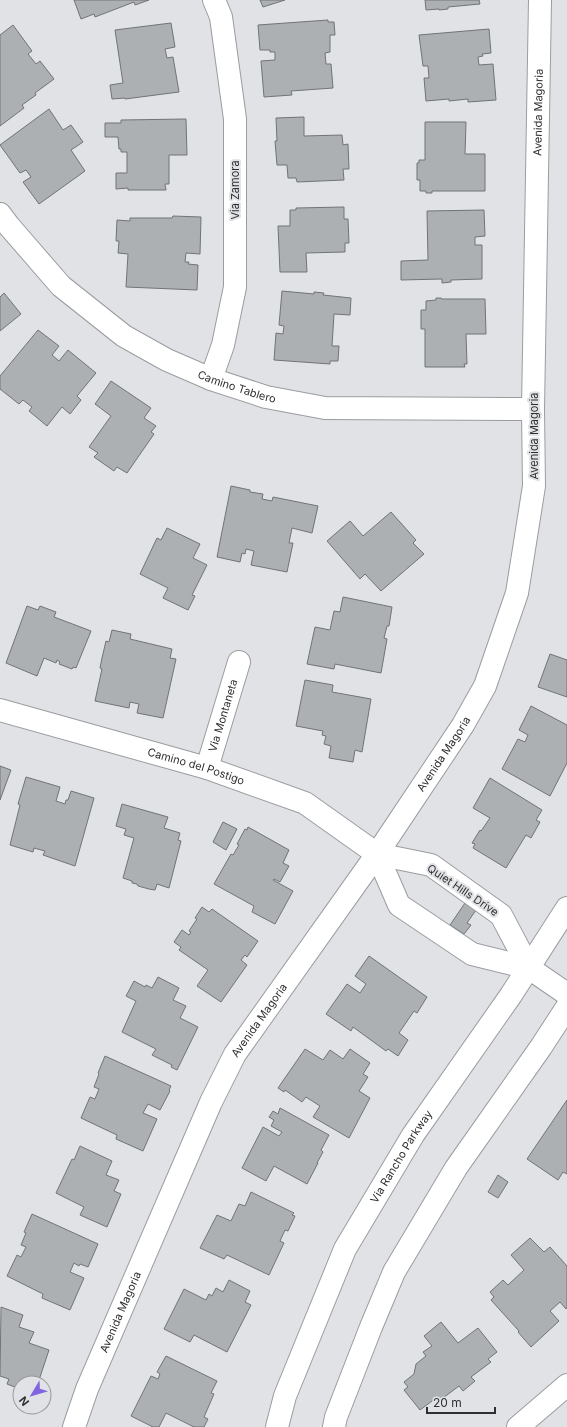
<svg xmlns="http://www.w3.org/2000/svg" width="567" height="1427" font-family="Inter,sans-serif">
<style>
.building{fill:#adb0b3;stroke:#717476}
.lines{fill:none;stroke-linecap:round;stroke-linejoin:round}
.minor-casing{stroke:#9a9da0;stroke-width:24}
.major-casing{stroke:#9a9da0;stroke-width:24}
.minor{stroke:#fff;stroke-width:22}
.major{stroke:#fff;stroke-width:22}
.labels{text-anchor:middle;stroke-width:4;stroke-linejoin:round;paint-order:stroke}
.street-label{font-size:11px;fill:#2e2f30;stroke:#e0e2e5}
</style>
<rect width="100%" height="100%" fill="#e0e2e5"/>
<g class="building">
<path d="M74 0H149L135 5 134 2 95 17 94 14 81 19Z"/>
<path d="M260 0H285L263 7Z"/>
<path d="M425 0H479L480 4 448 7V9L439 10V9L426 10Z"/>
<path d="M328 20V22H334L335 35H330V52L325 53 326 64H331L333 88 291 91 292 95 264 97 261 61 275 60V52H270V50H260L258 25Z"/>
<path d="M171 23 175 47 165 49 167 58 173 57 179 92 125 99V98L112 99 110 85 123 83 115 30Z"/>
<path d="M13 25 32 51 28 54 36 64 40 61 54 79 35 93 36 95 22 105 24 108 0 126V35Z"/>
<path d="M489 29 491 53 482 54 483 56 478 57 479 65 493 64 496 100 468 102V99L449 101V99L426 101 424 78H429L428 66H423L419 35Z"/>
<path d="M49 109 63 130 71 125 83 142 71 150 85 171 39 204 23 182 31 177 26 170 20 173 0 145Z"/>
<path d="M304 117V136L342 135 343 145 348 144 349 169H343L344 180 297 182 296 178H288L287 165H277L275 141H277L276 118Z"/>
<path d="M186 119 187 155H169V184H165L166 190H128V188L116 189V173H127V152H121V149H119L118 137H105V123H121V120Z"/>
<path d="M425 122H466L465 154H485V191H432V193H426V191H420V180H417V163H419V160H425Z"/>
<path d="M344 207V219H348L349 243H345V252L306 253 307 272H280L278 226H290V210H296V208Z"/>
<path d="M484 210 485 236 475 237V245H482V279L451 280V282L442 283V279L401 280V261L428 260 427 211Z"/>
<path d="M173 216 201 217 200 254 186 253 185 262H189L188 264 198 265 197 290 126 287 128 254 118 253 119 241H116L117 220 130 221V218H172Z"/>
<path d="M282 291 314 294V292L324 293 323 295 351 298 350 315 334 314 332 346H339L338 361H330V364L274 360 276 333 283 334 284 326 279 325Z"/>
<path d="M4 293 21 314 0 331V297Z"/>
<path d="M436 298H441L442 299H485L486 334H466L467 364H464L465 367H425V329H421V310H426V301L436 300Z"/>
<path d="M38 330 59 346 52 355 59 361 68 350 96 373 77 396 81 400 70 414 62 407 47 426 29 411 32 407 23 400 19 404 0 389V376Z"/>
<path d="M111 381 151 408 144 418 156 426 151 432 154 434 127 473 117 467 114 471 94 457 98 453 89 447 111 416 95 404Z"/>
<path d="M231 486 250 490V492L263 494 262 499 272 501 273 497 318 506 312 533 292 528 289 543H293L287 572 251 565 254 551 246 549 245 554 242 553 240 562 217 557Z"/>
<path d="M391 512 416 540 413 543 424 554 381 591 365 574 360 579 327 541 350 521 363 536Z"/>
<path d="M167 528 200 544 193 558 207 565 192 595 195 596 188 610 163 598 168 588 140 574 157 538 161 540Z"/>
<path d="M343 597 392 607 389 626H387L384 638 387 639 381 673 335 664 334 669 307 664 315 627 330 630 334 611 340 612Z"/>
<path d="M27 606 38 610 40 606 56 612 54 617 91 631 76 668 73 667 72 669 59 664 60 662 57 660 56 663 44 658 37 676 6 663Z"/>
<path d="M112 630 131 634 130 639 172 649 170 658 176 659 163 718 137 713 139 704 130 702 129 708 95 701 102 669 100 668 102 658 106 641 109 642Z"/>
<path d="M550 654 567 660V697L538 687Z"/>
<path d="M305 680 333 685 332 692 371 699 362 752 355 750 353 762 329 758 331 746 324 744 326 736 322 735 323 731 296 726Z"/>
<path d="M531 706 567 725V763L550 796 502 769 518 739 525 742 528 735 519 730Z"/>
<path d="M0 766 11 770 0 800Z"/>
<path d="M26 777 60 787 56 801 65 804 66 800H68L71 791 94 798 75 866 43 855 45 851 34 848 33 852 10 845 20 805 18 804Z"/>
<path d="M490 778 542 810 536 820 540 822 531 838 526 835 506 868 473 848 475 844 472 843 480 830 481 831 490 818 473 808Z"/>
<path d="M122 804 168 817 164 828 180 833 178 840 181 841 169 888 157 884 155 890 149 889 138 886 137 884 132 883V881L123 878 134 838 124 835 126 829 116 826Z"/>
<path d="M223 822 237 829 226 850 213 842Z"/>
<path d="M248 827 289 850 283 863 289 866 280 882 274 879 273 880 293 891 275 924 252 912 254 906 214 884 231 854 233 855 239 845 237 844 245 829 247 830Z"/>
<path d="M465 903 476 910 467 923 471 925 464 934 450 925Z"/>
<path d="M202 907 209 912 212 909 258 941 247 957 245 955 241 960 247 965 221 1002 197 986 208 970 179 950 181 947 174 942 182 930 189 935 191 932 189 931 197 919 195 918Z"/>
<path d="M369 956 427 997 417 1013 414 1011 399 1033 408 1040 398 1056 388 1049 386 1051 353 1027 351 1031 326 1014 347 984 360 993 366 984 355 976Z"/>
<path d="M158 977 179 988 173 1000 186 1006 180 1018 198 1027 177 1070 171 1067 172 1065 152 1055 156 1049 122 1032 136 1001 126 996 134 981 145 987 146 985 152 988Z"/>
<path d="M305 1049 323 1060 330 1050 343 1059 350 1049 370 1063 363 1074 368 1077 359 1091 370 1098 349 1138 313 1117 320 1106 306 1097 302 1102 285 1090 284 1092 278 1088Z"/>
<path d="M105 1056 171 1086 169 1090 170 1091 160 1110 148 1104 143 1113 157 1119 143 1151 116 1139 117 1135 81 1118 90 1097 95 1099 99 1089 94 1087 99 1074 98 1073Z"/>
<path d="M567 1100V1174L563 1172 558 1180 527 1159Z"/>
<path d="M280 1108 329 1135 321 1150 323 1152 317 1163H318L307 1184 274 1166 266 1181 242 1168 263 1127 279 1136 282 1132 271 1126 274 1120 269 1117 273 1111 278 1114Z"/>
<path d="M80 1146 112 1161 106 1175 119 1180 114 1191 121 1194 107 1227 80 1215 84 1207 56 1193 72 1159 74 1160Z"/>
<path d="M498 1175 508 1182 498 1198 488 1192Z"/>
<path d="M251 1192 294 1213 292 1215 295 1216 288 1231 285 1230 280 1241 284 1243 269 1275 227 1255 224 1259 200 1248 217 1215 231 1221 239 1204 245 1206Z"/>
<path d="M32 1214 98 1244 88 1267 80 1264 79 1266 74 1263 70 1272 84 1278 70 1310 42 1298 43 1294 7 1276 17 1255 21 1257 26 1247 21 1245 26 1233 24 1232Z"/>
<path d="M530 1238 544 1252 550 1247 567 1266V1307L566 1309 560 1302 550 1311 559 1321 531 1347 518 1332 519 1331 491 1300 494 1297 490 1292 503 1280 508 1285 524 1270 511 1255Z"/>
<path d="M229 1280 250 1291 245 1302 251 1305 227 1352 194 1335 190 1342 164 1329 184 1289 206 1300 209 1294 212 1296 216 1288 223 1292Z"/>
<path d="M1 1307 23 1315 19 1327 34 1332 29 1343 49 1350 38 1383H20V1389L7 1384 9 1379 0 1376Z"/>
<path d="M441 1322 458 1343 478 1328 497 1352 488 1359 491 1362 471 1377 475 1381 463 1391 459 1386 439 1401 436 1398 420 1410 404 1390 408 1387 404 1382 414 1374 416 1364 426 1356 423 1352 432 1346 424 1336Z"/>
<path d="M166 1356 217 1381 211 1393 214 1394 204 1417 208 1419 204 1427H194L166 1413 159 1427H153L131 1416 151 1376 158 1379 160 1374 157 1372Z"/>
</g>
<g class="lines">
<defs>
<g id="minor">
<path id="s1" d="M0 214 9 226 61 286 124 336 167 360 211 379 266 397 325 408 533 409"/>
<path d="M211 379 223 345 235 287V119L221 17 214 0"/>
<path id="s2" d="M0 710 207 768 305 803 377 854 431 865 501 915 529 968"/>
<path id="s3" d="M207 768 239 662"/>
<path d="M377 854 399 905 472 954 529 968 567 994"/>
<path id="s4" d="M74 1427 87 1389 211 1102 235 1054 377 854 463 725 485 686 517 593 534 486 533 409 540 0"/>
<path d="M518 1427 567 1385"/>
</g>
<g id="major">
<path id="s5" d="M277 1427 285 1396 345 1249 413 1135 511 995 567 908"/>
<path d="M334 1427 336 1417 371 1327 394 1272 456 1168 541 1047 567 1007"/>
</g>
</defs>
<use href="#minor" class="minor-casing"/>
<use href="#major" class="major-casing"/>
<use href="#minor" class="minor"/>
<use href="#major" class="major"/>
</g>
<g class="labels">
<g class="street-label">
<text dy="4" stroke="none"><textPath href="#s4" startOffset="1432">Avenida Magoria</textPath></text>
<text transform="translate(235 190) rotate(-90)" y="4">Via Zamora</text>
<text dy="4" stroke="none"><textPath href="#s1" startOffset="299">Camino Tablero</textPath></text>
<text transform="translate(534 436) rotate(-90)" y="4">Avenida Magoria</text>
<text dy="4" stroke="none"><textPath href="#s3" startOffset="55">Via Montaneta</textPath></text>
<text dy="4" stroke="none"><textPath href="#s4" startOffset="772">Avenida Magoria</textPath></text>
<text dy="4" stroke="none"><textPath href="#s2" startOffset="204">Camino del Postigo</textPath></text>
<text transform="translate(463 890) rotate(34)" y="4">Quiet Hills Drive</text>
<text dy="4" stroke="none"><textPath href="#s4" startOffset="448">Avenida Magoria</textPath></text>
<text dy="4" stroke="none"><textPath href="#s5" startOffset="299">Via Rancho Parkway</textPath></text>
<text dy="4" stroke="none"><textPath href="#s4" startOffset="124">Avenida Magoria</textPath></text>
</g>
</g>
<g transform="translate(32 1395) rotate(232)"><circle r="19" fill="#e0e2e5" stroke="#999a9d"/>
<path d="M0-3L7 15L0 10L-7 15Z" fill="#8164df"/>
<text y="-6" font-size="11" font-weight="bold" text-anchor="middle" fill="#2e2f30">N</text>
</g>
<path d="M427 1407v6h68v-6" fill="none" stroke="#2e2f30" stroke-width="2"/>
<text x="433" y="1407" font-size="12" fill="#2e2f30" stroke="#e0e2e5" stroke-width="3" paint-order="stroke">20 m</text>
</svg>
